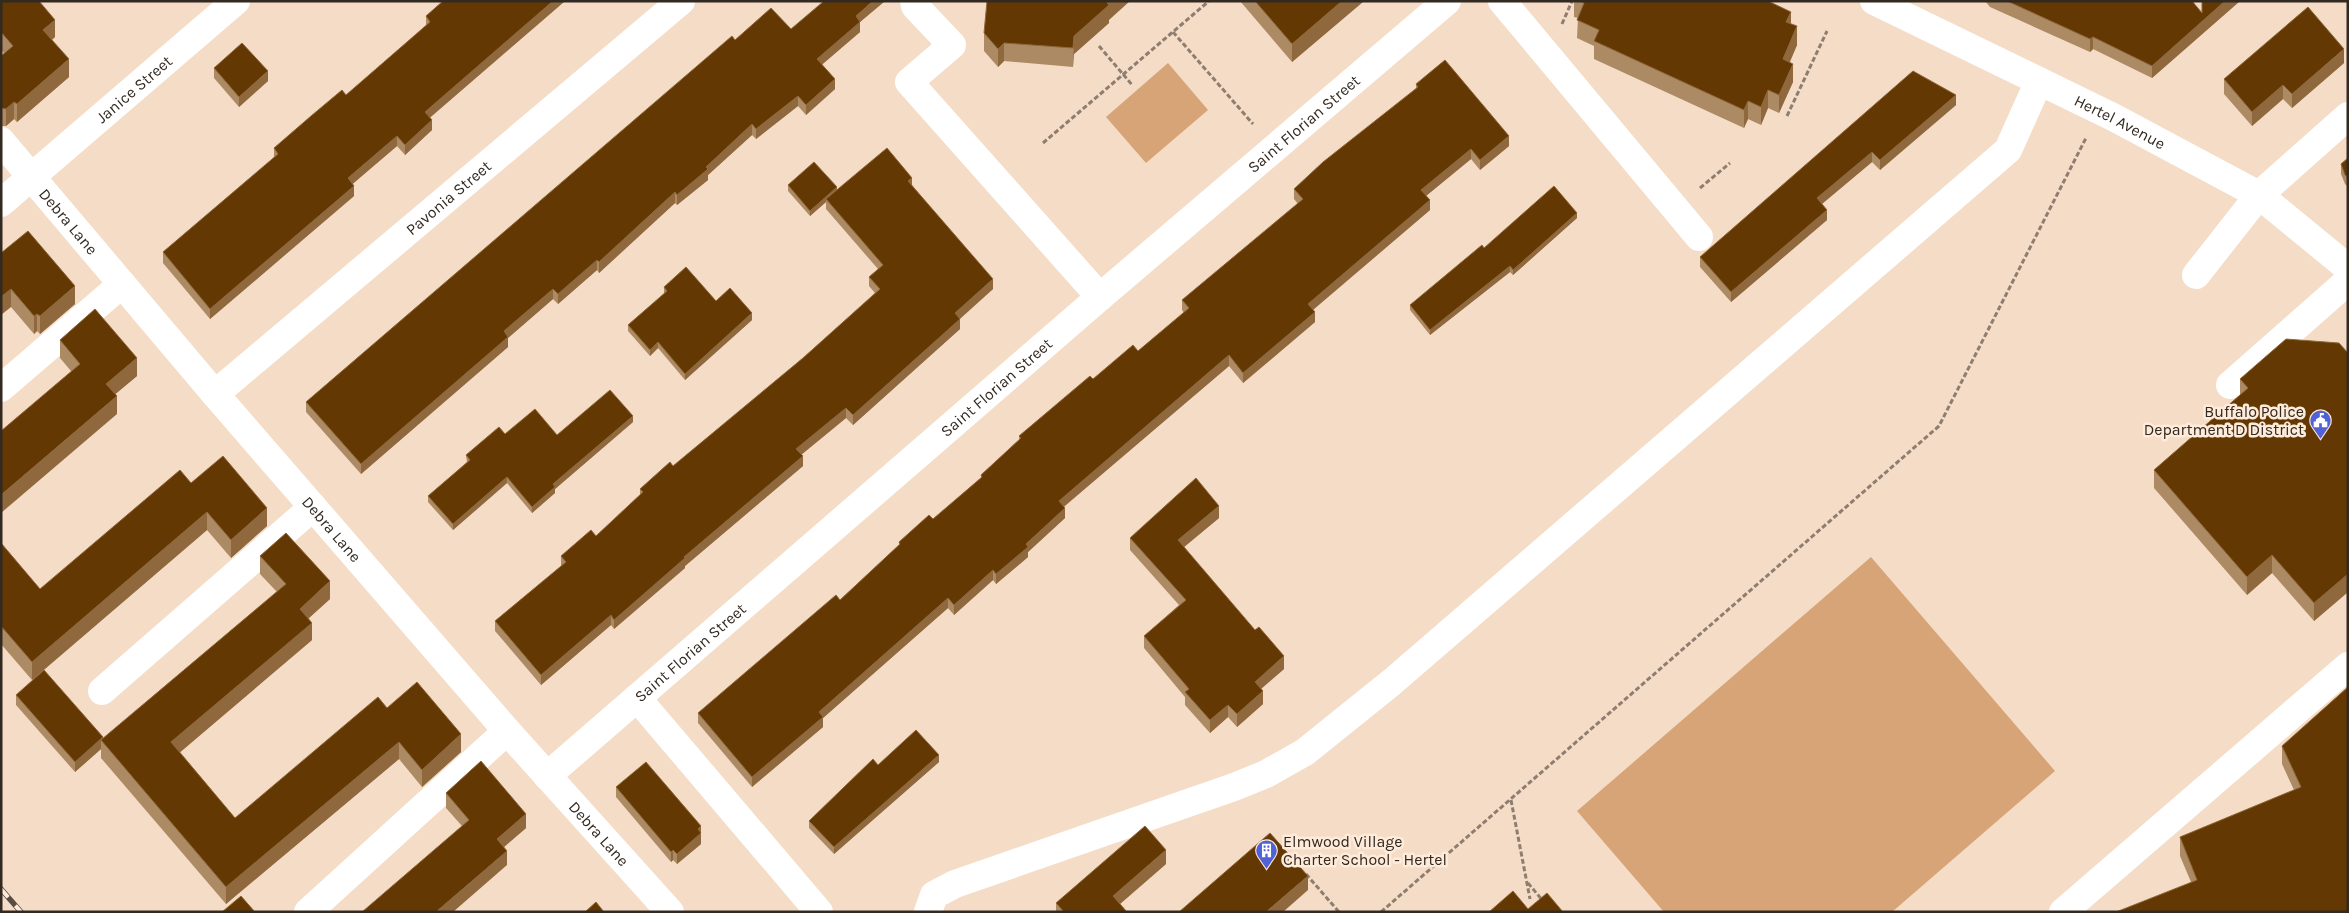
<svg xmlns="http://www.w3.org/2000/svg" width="2349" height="913" font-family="Karla,sans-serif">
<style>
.green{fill:#d7a477}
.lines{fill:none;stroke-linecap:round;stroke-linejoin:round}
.path{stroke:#8e7e70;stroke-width:3;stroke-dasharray:5 2.5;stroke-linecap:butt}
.minor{stroke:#fff;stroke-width:28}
.rail-casing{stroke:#594d42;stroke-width:5.5}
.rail{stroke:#ffebda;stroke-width:4;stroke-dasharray:11;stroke-linecap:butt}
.wall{fill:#ac8a64}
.shaded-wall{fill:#8f693d}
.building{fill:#633802;stroke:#8f693d}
.labels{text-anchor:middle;stroke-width:5;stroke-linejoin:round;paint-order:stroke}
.street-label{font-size:16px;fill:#322921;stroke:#ffebda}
.poi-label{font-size:16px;fill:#322921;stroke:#ffebda;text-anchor:end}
</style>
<rect width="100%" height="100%" fill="#f5dcc7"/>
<g class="green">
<path d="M1168 63 1208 110 1146 163 1106 117Z"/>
<path d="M1871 557 2055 771 1892 912H1664L1577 811Z"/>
</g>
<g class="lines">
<g class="path">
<path d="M1562 24 1572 1"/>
<path d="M1173 32 1253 124"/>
<path d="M1099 46 1133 86"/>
<path d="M1787 116 1827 31"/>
<path d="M1043 143 1209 1"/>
<path d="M1700 188 1730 163"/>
<path d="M1511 800 1530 899"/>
<path d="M1306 874 1339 912"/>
<path d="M1528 883 1543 901"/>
<path d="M1381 912 1939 426 2086 138"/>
</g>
<g class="minor">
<path d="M914 1 915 6 952 45 909 82 1100 297"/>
<path d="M1502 1 1699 237"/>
<path id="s1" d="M1874 1 2113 117 2259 195 2348 268"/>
<path id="s2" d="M1 141 215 394 507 731 670 912"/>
<path id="s3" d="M1 203 236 1"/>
<path d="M2196 275 2259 195 2348 116"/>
<path d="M2230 385 2348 281"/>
<path d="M1 388 122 284"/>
<path id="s4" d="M215 394 681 1"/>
<path d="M102 691 313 507"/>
<path d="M637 698 819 912"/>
<path id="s5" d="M547 776 1100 297 1447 1"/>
<path d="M308 912 507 731"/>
<path d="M928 912 934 895 955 884 1234 787 1266 774 1305 752 1392 682 2008 150 2039 81"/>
<path d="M2063 912 2348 666"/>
</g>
<defs>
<path id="rail" d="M1 889 21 912"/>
</defs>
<use href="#rail" class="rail-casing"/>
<use href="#rail" class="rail"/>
</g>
<g class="wall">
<path d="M1 1 55 37 52 40 69 77 17 122 14 119 6 126H1V56L4 53 1 50Z"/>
<path d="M565 1 430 117 432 130 405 155 397 146 353 183 354 196 210 319 163 263V252L274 158V148L346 95 426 26V16Z"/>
<path d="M884 1 860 22V32L822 64 835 89 806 115 798 106 756 139 752 135 708 175V180L677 205 675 203 599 273 597 270 558 304 553 299 508 338V347L361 474 306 412V402L735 40 791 29Z"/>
<path d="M1240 1H1364L1292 62Z"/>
<path d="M1574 1H1768L1791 24 1797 45 1790 62 1793 82 1779 113 1768 108 1761 125 1748 119 1744 128 1594 59V46L1577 38 1578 18 1574 17Z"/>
<path d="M1985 1H2192L2202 13V1H2240L2152 78 2093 49 2090 52 1990 7Z"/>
<path d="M1109 20V23L1074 54 1073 67 1004 61 998 67 984 51V33Z"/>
<path d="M2344 63 2292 108 2283 99 2252 126 2224 94V79Z"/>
<path d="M214 68 268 81 239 107 214 78Z"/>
<path d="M1913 71 1956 105 1880 170 1872 162 1822 204 1827 220 1731 302 1700 267V257Z"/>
<path d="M1416 84 1509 146 1480 170 1471 159 1426 196 1430 210 1313 310 1315 322 1243 383 1229 366 1064 506 1065 518 1028 552V557L996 584 993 580 954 615 948 608 823 718V727L752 787 698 723V713L840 600 899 545V542L933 519 981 478V475L1019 440V436L1093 379 1138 351 1184 313 1182 310V300L1298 204 1294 199V189L1416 89Z"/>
<path d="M2348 158V187L2345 184 2341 174V164Z"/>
<path d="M788 185 837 190 912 185 993 289 960 319V329L882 399 853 425 846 418 801 455 803 466 685 566V568L614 629 611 625 541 685 495 631V621L561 566V556L596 536 640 495V489L673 466 803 358 875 293 869 286V277L878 269 826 209V202L810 216 788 191Z"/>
<path d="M1577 218 1513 275 1510 272 1430 335 1410 310V305L1484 248Z"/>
<path d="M1 253 75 304 40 334 37 331 34 334 11 307Z"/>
<path d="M664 287 716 301 752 320 685 380 658 348 650 356 628 331V325L664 294Z"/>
<path d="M60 340 137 376 115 394 117 414 71 371 60 358Z"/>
<path d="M2348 353V592L2314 621 2272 573 2247 595 2154 488V470L2240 395V379Z"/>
<path d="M633 422 555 489V493L532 513 507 483 453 530 428 502V496L467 462 466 455 505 434 557 435Z"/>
<path d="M191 483 267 526 231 558 207 530 32 680 1 644V543L40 589Z"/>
<path d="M1219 518 1184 547 1284 669 1261 689 1263 704 1237 727 1228 717 1210 733 1185 705V697L1144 648V636L1179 605 1130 550V538Z"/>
<path d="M260 556 330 599 309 618 312 640 180 752 235 818 387 708 461 752 422 787 399 759 226 904 101 758V749L75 772 16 705V695L103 738 277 592 260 574Z"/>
<path d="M2348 687V912L2191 882 2180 856V837L2294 790 2282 764V746Z"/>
<path d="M939 762 834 854 809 828V821L878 765Z"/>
<path d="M616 787 701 844 677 864 673 860 671 862 616 797Z"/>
<path d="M446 793 526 828 504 847 507 865 462 826 446 808Z"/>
<path d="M1166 864 1120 904 1127 912H1056V903Z"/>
</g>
<g class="shaded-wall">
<path d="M553 1H565L425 122V112Z"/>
<path d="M873 1 884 2 860 22V32L817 69V59L856 16Z"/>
<path d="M1109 1H1130L1109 20V23L1074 54 1073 67 1074 36Z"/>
<path d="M1342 1H1364L1292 62V44Z"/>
<path d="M2225 1H2240L2152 78V66Z"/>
<path d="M1791 12V30L1786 22Z"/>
<path d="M55 20V37L43 47V30Z"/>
<path d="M1797 26V45L1783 77V59Z"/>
<path d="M2093 37V49L2090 52V39Z"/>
<path d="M1004 43V61L998 67V49Z"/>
<path d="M2344 49V63L2292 108V94Z"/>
<path d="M69 59V77L17 122V104Z"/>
<path d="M1793 64V82L1779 113V95Z"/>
<path d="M268 71V81L239 107V97Z"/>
<path d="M835 79V89L806 115V105Z"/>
<path d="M2283 85V99L2252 126V112Z"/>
<path d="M1768 90V108L1761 125V107Z"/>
<path d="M1956 95V105L1880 170V160Z"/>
<path d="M798 96V106L756 139V129Z"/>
<path d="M1748 101V119L1744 128V110Z"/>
<path d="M14 102V119L6 126V109Z"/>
<path d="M432 120V130L405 155V145Z"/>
<path d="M752 124V135L708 175V180L677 205V195L706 167Z"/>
<path d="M397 136V146L348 188V178Z"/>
<path d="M1509 136V146L1480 170V160Z"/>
<path d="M1471 149V159L1421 200V190Z"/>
<path d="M1872 152V162L1817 208V198Z"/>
<path d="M912 178V188L908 181Z"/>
<path d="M354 186V196L210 319V309Z"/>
<path d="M837 187V192L826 199V202L810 216V211Z"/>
<path d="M675 192V203L599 273V262Z"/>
<path d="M1430 200V210L1308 314V304Z"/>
<path d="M1827 210V220L1731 302V292Z"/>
<path d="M1577 213V218L1513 275V270Z"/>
<path d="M597 260V270L558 304V294Z"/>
<path d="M1510 266V272L1430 335V330Z"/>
<path d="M993 279V289L955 323V313Z"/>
<path d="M75 286V304L40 334V316Z"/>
<path d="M11 289V307L1 315V297Z"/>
<path d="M553 289V299L508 338V347L361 474V464L504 331Z"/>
<path d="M1315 312V322L1243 383V373Z"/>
<path d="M752 313V320L685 380V374Z"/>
<path d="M37 314V331L34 334V316Z"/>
<path d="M960 319V329L882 399 853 425V415Z"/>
<path d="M658 342V348L650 356V350Z"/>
<path d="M1229 355V366L1059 511V501Z"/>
<path d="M137 358V376L106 402V384Z"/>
<path d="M117 396V414L1 513V495Z"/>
<path d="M846 408V418L796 459V449Z"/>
<path d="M633 416V422L555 489V493L532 513V507L553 484Z"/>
<path d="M803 456V466L685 566V568L614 629V620L684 557Z"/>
<path d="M507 477V483L453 530V524Z"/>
<path d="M1219 506V518L1178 552V540Z"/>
<path d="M267 508V526L231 558V540Z"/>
<path d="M1065 508V518L1028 552V557L996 584V574L1026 544Z"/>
<path d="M207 512V530L32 680V662Z"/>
<path d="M2272 555V573L2247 595V577Z"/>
<path d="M993 570V580L954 615V605Z"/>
<path d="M2348 574V592L2314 621V603Z"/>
<path d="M330 581V599L300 626V609Z"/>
<path d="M948 598V608L823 718V727L752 787V777L819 712Z"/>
<path d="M611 615V625L541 685V675Z"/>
<path d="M312 623V640L171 760V742Z"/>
<path d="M1284 656V669L1255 694V682Z"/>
<path d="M1263 691V704L1237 727V714Z"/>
<path d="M1228 705V717L1210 733V720Z"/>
<path d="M461 734V752L422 787V770Z"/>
<path d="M103 737V742L101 740V749L75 772V762Z"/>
<path d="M399 742V759L226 904V887Z"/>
<path d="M939 755V762L834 854V847Z"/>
<path d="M526 814V828L497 853V839Z"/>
<path d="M701 826V844L677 864V854Z"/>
<path d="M673 850V860L671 862V852Z"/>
<path d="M1166 850V864L1113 910V896Z"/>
<path d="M507 851V865L453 912H436Z"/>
<path d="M1308 876V890L1283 912H1266Z"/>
</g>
<g class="building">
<path d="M1 1H39L55 20 43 30 69 59 17 104 14 102 6 109 1 108V56L13 46 1 32Z"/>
<path d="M443 1H553L425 112 432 120 405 145 397 136 348 178 354 186 210 309 163 252 278 154 274 148 311 116 342 90 346 95 430 22 426 16Z"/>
<path d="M824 1H873L856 16 860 22 817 59 835 79 806 105 798 96 756 129 752 124 706 167 708 169 677 195 675 192 599 262 597 260 558 294 553 289 504 331 508 337 361 464 306 402 732 36 735 40 771 8 791 29Z"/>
<path d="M987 1H1109L1107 3 1109 5 1074 36 1073 48 1004 43 998 49 984 33Z"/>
<path d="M1255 1H1342L1292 44Z"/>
<path d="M1580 1H1768L1791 12 1786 22 1797 26 1783 59 1793 64 1779 95 1768 90 1761 107 1748 101 1744 110 1594 41 1599 30 1577 20 1584 3Z"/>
<path d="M2007 1H2192L2202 13V1H2225L2152 66 2093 37 2090 39Z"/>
<path d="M2308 7 2344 49 2292 94 2283 85 2252 112 2224 79Z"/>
<path d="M242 43 268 71 239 97 214 68Z"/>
<path d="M1445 60 1509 136 1480 160 1471 149 1421 190 1430 200 1308 304 1315 312 1243 373 1229 355 1059 501 1065 508 1026 544 1028 547 996 574 993 570 954 605 948 598 819 712 823 717 752 777 698 713 836 595 840 600 900 544 899 542 929 515 933 519 982 477 981 475 1021 438 1019 436 1090 376 1093 379 1133 345 1138 351 1189 308 1182 300 1303 199 1294 189 1323 162 1418 87 1416 84Z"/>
<path d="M1913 71 1956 95 1880 160 1872 152 1817 198 1827 210 1731 292 1700 257Z"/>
<path d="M887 148 912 178 908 181 993 279 955 313 960 319 882 389 853 415 846 408 796 449 803 456 684 557 685 558 614 620 611 615 541 675 495 621 566 562 561 556 591 530 596 536 643 492 640 489 670 462 673 466 803 358 880 289 869 277 883 265 826 199Z"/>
<path d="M2348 158V177L2345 175 2341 164Z"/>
<path d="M814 162 837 187 810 211 788 185Z"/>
<path d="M1554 186 1577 213 1513 270 1510 266 1430 330 1410 305 1482 245 1484 248Z"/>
<path d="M28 231 75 286 40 316 37 314 34 316 11 289 1 297V253Z"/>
<path d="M686 267 716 301 730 288 752 313 685 374 658 342 650 350 628 325 667 291 664 287Z"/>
<path d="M95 309 137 358 106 384 117 396 1 495V431L80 364 60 340Z"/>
<path d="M2286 339 2339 343 2348 353V574L2314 603 2272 555 2247 577 2154 470 2248 388 2240 379Z"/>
<path d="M610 390 633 416 553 484 555 487 532 507 507 477 453 524 428 496 470 460 466 455 499 427 505 434 535 409 557 435Z"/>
<path d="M223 456 267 508 231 540 207 512 32 662 1 626V543L40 589 180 470 191 483Z"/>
<path d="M1196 478 1219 506 1178 540 1255 630 1259 627 1284 656 1255 682 1263 691 1237 714 1228 705 1210 720 1185 692 1189 689 1144 636 1186 600 1130 538Z"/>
<path d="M286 533 330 581 300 609 312 623 171 742 235 818 378 697 387 708 417 682 461 734 422 770 399 742 226 887 101 740 286 584 260 556Z"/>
<path d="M44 670 103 737 75 762 16 695Z"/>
<path d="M2348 687V912H2116L2197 880 2180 837 2301 787 2282 746Z"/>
<path d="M916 730 939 755 834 847 809 821 873 759 878 765Z"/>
<path d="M481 761 526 814 497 839 507 851 436 912H362L469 820 446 793Z"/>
<path d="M646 762 701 826 698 829 701 833 677 854 673 850 671 852 616 787Z"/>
<path d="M1145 826 1166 850 1113 896 1127 912H1064L1056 903Z"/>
<path d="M1270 833 1308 876 1266 912H1179Z"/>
<path d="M1513 891 1528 909 1547 893 1563 912H1489Z"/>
<path d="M241 896 255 912H222Z"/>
<path d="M596 902 604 912H585Z"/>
</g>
<defs>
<symbol id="civic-pin" viewBox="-11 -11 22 30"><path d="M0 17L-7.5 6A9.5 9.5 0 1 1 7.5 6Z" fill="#5162d8" stroke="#ffebda"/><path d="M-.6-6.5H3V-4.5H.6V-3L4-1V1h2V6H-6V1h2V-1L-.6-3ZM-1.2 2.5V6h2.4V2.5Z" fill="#fff"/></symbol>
<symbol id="building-pin" viewBox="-11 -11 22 30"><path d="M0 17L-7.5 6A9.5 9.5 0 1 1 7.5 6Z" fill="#5162d8" stroke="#ffebda"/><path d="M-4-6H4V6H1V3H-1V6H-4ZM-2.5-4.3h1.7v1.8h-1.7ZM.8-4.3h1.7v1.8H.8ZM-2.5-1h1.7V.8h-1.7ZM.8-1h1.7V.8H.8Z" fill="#fff"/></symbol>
</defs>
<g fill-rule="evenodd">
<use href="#civic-pin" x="2308" y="408" width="25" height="34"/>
<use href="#building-pin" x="1254" y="838" width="25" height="34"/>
</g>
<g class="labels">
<g class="street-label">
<text dy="6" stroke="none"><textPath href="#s3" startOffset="175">Janice Street</textPath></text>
<text dy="6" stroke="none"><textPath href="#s1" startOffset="274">Hertel Avenue</textPath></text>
<text dy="6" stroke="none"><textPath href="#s5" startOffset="999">Saint Florian Street</textPath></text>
<text dy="6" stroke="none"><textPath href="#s4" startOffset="305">Pavonia Street</textPath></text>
<text dy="6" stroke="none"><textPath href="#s2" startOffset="105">Debra Lane</textPath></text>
<text dy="6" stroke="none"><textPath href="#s5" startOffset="594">Saint Florian Street</textPath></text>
<text dy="6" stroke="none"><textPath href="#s2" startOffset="510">Debra Lane</textPath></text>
<text dy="6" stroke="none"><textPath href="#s5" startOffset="189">Saint Florian Street</textPath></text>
<text dy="6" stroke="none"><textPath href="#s2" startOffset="915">Debra Lane</textPath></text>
</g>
<g class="poi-label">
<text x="2304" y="417">Buffalo Police<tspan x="2304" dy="18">Department D District</tspan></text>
<text x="1283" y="847" text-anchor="start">Elmwood Village<tspan x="1283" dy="18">Charter School - Hertel</tspan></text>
</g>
</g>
<rect width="2349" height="913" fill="none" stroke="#322921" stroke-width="5"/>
</svg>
